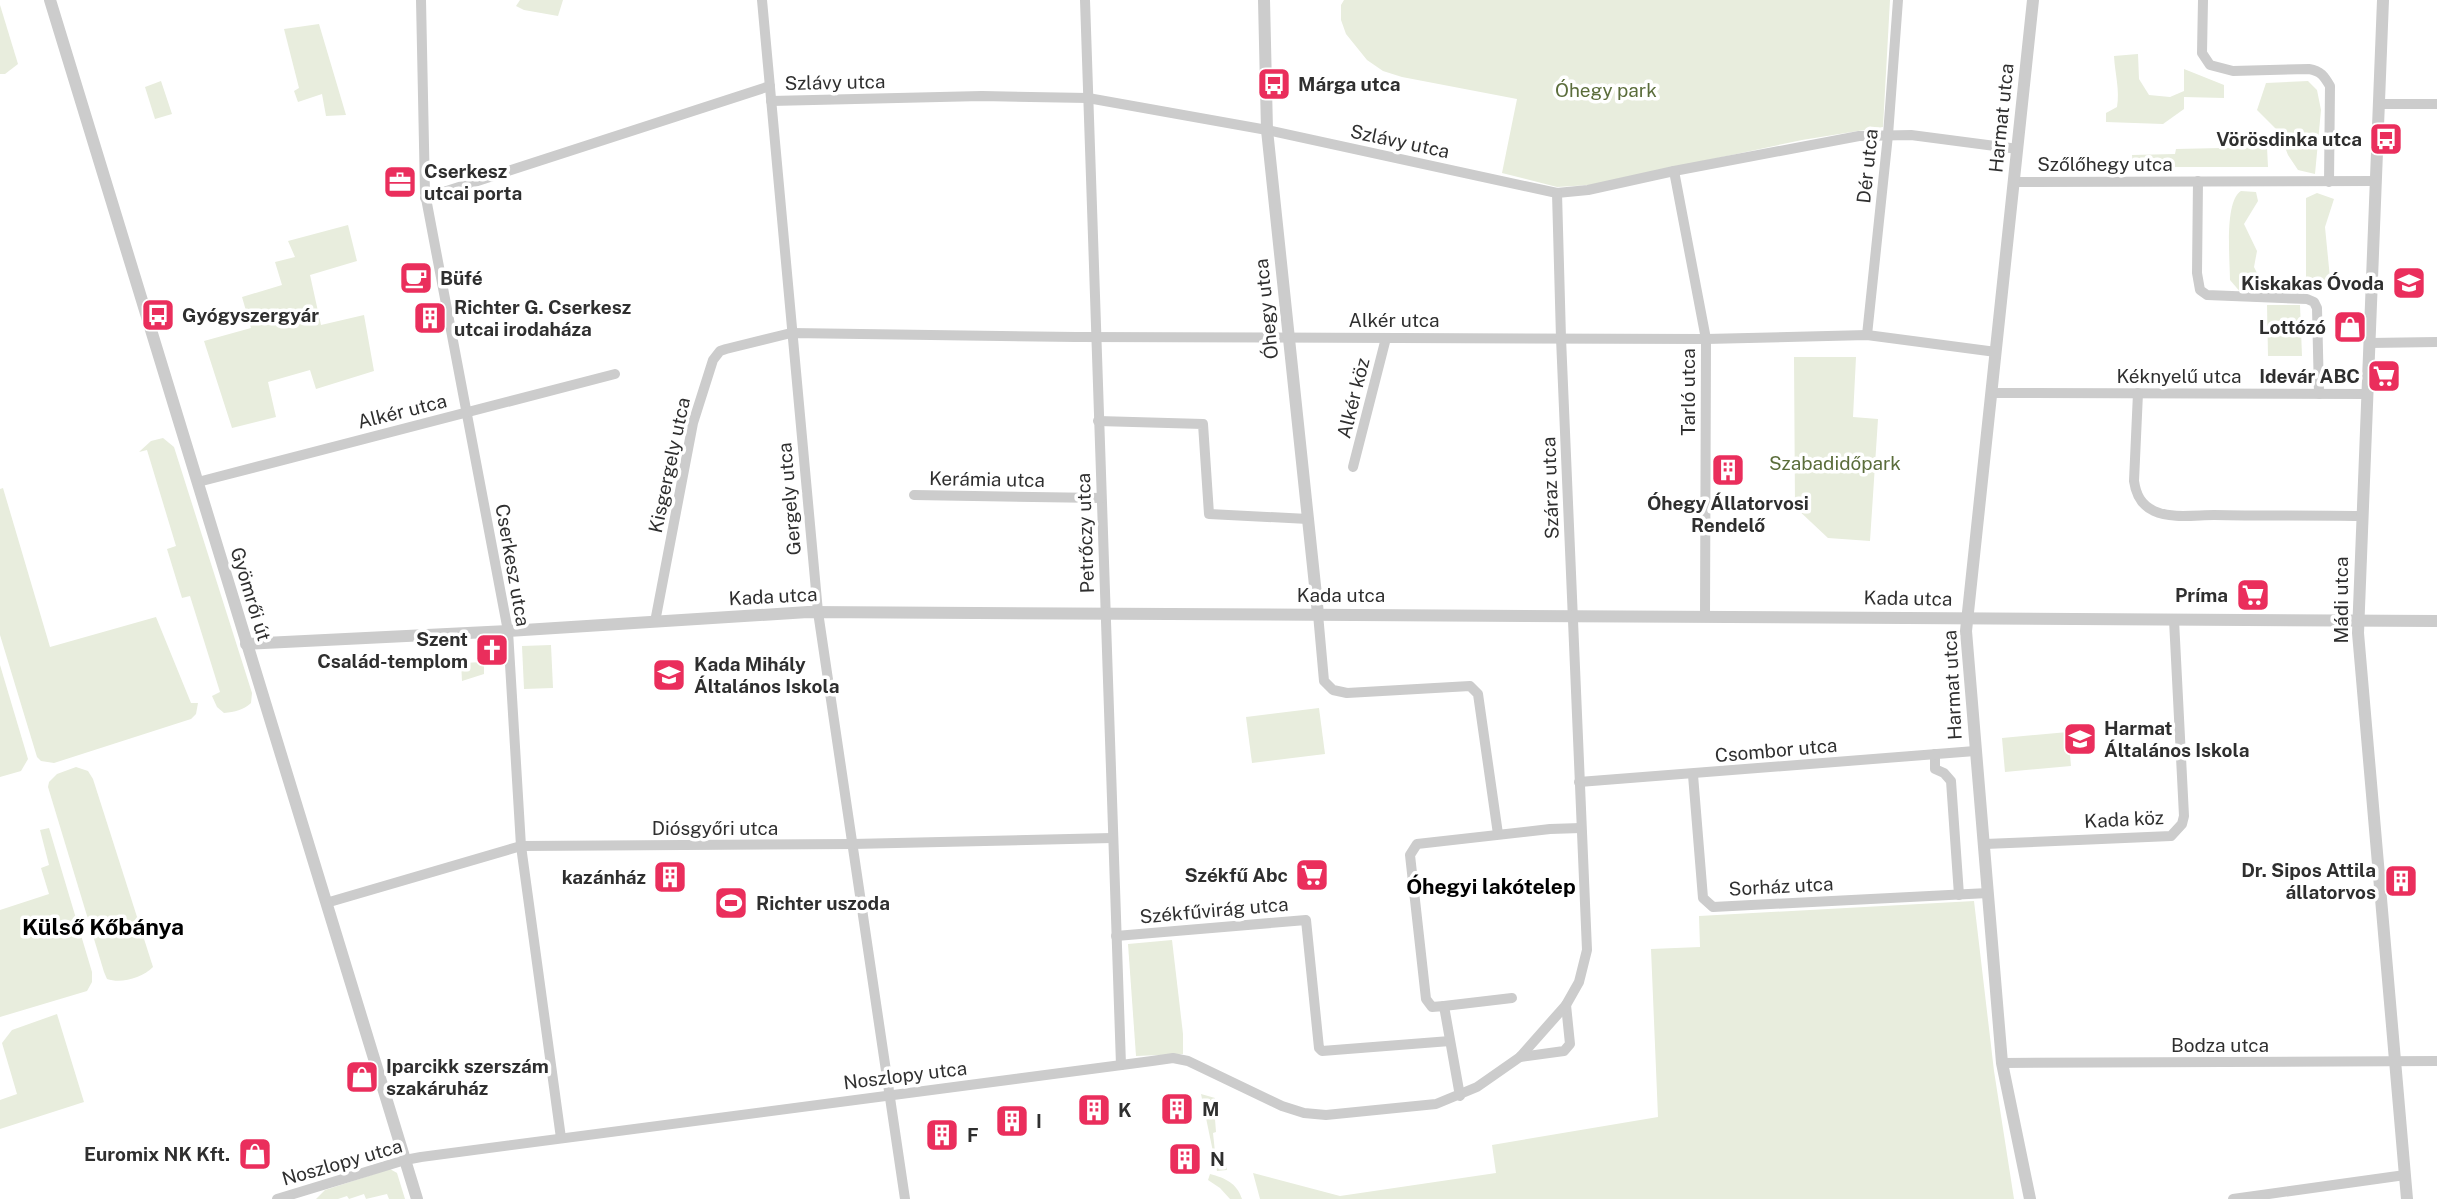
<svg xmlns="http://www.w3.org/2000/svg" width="2437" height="1199" font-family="'Public Sans',sans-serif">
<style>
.green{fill:#e8eddd}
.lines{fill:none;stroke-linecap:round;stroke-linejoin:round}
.minor{stroke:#ccc;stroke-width:10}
.tertiary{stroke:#ccc;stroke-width:12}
.labels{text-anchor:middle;stroke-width:7;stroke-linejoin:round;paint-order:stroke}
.street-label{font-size:19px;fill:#2f2f2f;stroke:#fff}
.poi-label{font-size:19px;font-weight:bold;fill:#2f2f2f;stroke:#fff;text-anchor:start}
.park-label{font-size:19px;fill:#5b6d3b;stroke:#fff}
.neighbourhood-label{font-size:21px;font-weight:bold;fill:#000;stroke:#fff}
.quarter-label{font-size:23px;font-weight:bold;fill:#000;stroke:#fff}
</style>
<rect width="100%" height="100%" fill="#fff"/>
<g class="green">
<path d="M520 0H563L558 16 524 10 516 6Z"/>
<path d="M1344 0H1890L1883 127 1802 140 1590 185 1557 187 1502 173 1517 99 1402 77 1383 71 1367 60 1346 34 1341 20V5Z"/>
<path d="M0 5 18 64 5 74H0Z"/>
<path d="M319 24 346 115 326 116 322 94 298 102 294 91 299 88 284 29Z"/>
<path d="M2138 54 2139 79 2149 95 2170 97 2184 91V69L2224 85V98L2184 97V109L2163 124 2106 122V113L2117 107C2120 90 2115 74 2114 56Z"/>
<path d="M161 81 172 114 155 119 145 87Z"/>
<path d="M2308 81 2317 90 2321 110 2315 174 2298 170 2288 155 2279 132 2257 110 2266 83Z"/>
<path d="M2267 147 2268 167H2133L2132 155 2175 154 2176 149Z"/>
<path d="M2241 191 2256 192 2258 201 2244 224 2257 251 2254 267 2261 281 2257 291 2242 294 2230 280C2230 260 2224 201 2241 191Z"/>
<path d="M2317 193 2334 199 2325 227 2330 278 2315 290 2306 287V198Z"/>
<path d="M348 225 357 261 310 275 321 325 364 315 374 371 316 389 310 370 268 382 276 417 232 428 204 341 251 328 242 297 282 285 275 262 295 257 288 241Z"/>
<path d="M2267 305H2300L2302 356H2268Z"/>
<path d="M1794 357H1856L1853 417 1878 419 1870 541 1828 538 1795 507Z"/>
<path d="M163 438 174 447 252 693 251 703C243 710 235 712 224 713L217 707 212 696 220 692 190 596 182 598 167 549 176 546 147 450 139 452 151 441Z"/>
<path d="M3 488 50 647 156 617 191 703H198L196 714 191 719 54 763 41 761 37 757 0 635V489Z"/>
<path d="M551 645 553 688 524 689 522 646Z"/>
<path d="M484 662V674L462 681 461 663Z"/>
<path d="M0 665 28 759 21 771 0 777Z"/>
<path d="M1319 708 1325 754 1252 763 1246 717Z"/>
<path d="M2068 732 2071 766 2005 772 2002 738Z"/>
<path d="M76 767 88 771 93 779 153 967C142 978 121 984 107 979L104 972 48 787 49 782 57 774Z"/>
<path d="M49 828 92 972V982L87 991 0 1017V910L49 894 41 868 49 865 40 830Z"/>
<path d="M1974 901 1994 1071 2014 1199H1260L1253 1173 1340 1196 1496 1173 1492 1145 1658 1117 1651 949 1700 947 1699 916Z"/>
<path d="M1172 940 1183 1034V1054L1136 1056 1128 944Z"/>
<path d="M57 1014 84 1102 0 1129V1100L17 1094 2 1043 12 1030Z"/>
<path d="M1201 1094 1215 1098 1217 1118 1215 1119 1216 1132 1213 1133 1215 1152 1225 1153 1227 1170 1217 1171Z"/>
<path d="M390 1169 397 1173 405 1199H389L387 1194 366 1199 364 1194 349 1199 347 1196 338 1199H316L325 1190Z"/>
<path d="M1210 1174C1225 1178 1237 1183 1242 1199H1230L1220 1188 1208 1180Z"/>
</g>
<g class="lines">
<g class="minor">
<path d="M421 0 425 193 508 631 521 846 561 1138"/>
<path d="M762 0 818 612 905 1199"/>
<path d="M1085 0 1121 1065"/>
<path d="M2203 0 2202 53 2210 65 2233 71 2309 69C2321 71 2324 76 2330 86L2329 182"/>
<path d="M771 101 982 96 1088 98 1267 130 1557 193 1588 190 1674 171 1859 136 1911 135 2018 149"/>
<path d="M2379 104H2437"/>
<path d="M1674 171 1706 339 1705 616"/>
<path d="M2198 181 2197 273 2200 290 2207 295 2307 299 2314 302 2317 308 2319 394"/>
<path d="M2013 182 2376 181"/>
<path d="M425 198 770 86"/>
<path d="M1867 335 1888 135 1898 0"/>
<path d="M2369 343 2437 342"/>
<path d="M1991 393 2367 394"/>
<path d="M2138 393 2134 481C2136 495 2141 505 2154 511 2171 519 2196 515 2214 515 2263 516 2312 515 2361 516"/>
<path d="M1098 421 1203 424 1209 514 1308 519"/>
<path d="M1353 467 1386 338"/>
<path d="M198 482 615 374"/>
<path d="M914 495 1101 498"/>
<path d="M1318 614 1324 681 1333 690 1347 693 1470 686 1478 694 1498 834"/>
<path d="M655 622 693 423 713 360 720 351 726 349 791 333 1076 337 1706 339 1867 335 1996 352"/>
<path d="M1935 754V769L1944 773 1951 781 1959 895"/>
<path d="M1693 775 1703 898 1713 907 1988 893"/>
<path d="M1579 782 1975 751"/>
<path d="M1985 844 2171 836 2182 824 2184 816 2174 620"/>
<path d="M326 903 521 846 852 844 1112 838"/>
<path d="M1116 936 1306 920 1319 1048 1322 1051 1450 1041"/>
<path d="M1444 1006 1512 998"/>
<path d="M1520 1057 1564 1051 1570 1044 1566 1005"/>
<path d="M2002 1063 2437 1061"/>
<path d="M1460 1096 1444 1006 1432 1007 1426 999 1410 855 1417 844 1550 829 1581 828"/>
<path d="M277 1199 405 1160 421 1157 1152 1061 1173 1058 1188 1061 1282 1106 1304 1113 1326 1115 1436 1104 1477 1087 1520 1057 1566 1005 1579 982 1587 950 1561 338 1557 193"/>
<path d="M2233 1199 2405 1175"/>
</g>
<g class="tertiary">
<path d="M50 0 417 1199"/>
<path d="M1264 0 1267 130 1318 614"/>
<path d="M2383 0 2358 633 2407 1199"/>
<path d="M246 644 508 631 808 612 2437 621"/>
<path d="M2030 1199 2002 1063 1966 631 2033 0"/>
</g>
</g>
<defs>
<symbol id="bus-square" viewBox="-11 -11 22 22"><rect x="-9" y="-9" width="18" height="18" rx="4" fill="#ea2e5c" stroke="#fff"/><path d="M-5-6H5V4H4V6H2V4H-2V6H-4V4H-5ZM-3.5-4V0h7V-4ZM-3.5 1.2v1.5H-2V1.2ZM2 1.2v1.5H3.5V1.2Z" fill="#fff"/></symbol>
<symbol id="office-square" viewBox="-11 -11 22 22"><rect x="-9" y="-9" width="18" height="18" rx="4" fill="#ea2e5c" stroke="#fff"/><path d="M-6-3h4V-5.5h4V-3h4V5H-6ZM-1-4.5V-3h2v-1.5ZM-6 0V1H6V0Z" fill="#fff"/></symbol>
<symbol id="cafe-square" viewBox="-11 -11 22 22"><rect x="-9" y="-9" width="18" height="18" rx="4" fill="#ea2e5c" stroke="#fff"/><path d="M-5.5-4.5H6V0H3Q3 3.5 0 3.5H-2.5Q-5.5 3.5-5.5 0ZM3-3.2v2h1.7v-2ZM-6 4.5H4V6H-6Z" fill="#fff"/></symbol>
<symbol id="school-square" viewBox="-11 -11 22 22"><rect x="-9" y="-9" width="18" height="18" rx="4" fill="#ea2e5c" stroke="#fff"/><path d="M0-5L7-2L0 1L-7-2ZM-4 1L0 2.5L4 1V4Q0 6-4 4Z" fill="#fff"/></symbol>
<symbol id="building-square" viewBox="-11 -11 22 22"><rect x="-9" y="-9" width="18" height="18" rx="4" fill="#ea2e5c" stroke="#fff"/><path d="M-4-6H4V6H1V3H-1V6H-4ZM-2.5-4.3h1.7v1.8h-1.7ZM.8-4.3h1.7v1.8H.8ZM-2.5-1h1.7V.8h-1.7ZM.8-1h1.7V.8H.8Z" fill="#fff"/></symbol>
<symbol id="shop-square" viewBox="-11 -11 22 22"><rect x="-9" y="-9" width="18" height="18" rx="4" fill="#ea2e5c" stroke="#fff"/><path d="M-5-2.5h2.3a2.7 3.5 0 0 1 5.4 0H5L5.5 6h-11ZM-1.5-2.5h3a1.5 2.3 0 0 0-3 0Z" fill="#fff"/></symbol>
<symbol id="supermarket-square" viewBox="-11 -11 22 22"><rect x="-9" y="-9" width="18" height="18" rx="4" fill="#ea2e5c" stroke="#fff"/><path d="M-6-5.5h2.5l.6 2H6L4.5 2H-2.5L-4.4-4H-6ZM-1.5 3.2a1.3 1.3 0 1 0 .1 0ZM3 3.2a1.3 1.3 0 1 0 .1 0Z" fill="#fff"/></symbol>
<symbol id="church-square" viewBox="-11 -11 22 22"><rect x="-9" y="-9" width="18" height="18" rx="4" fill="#ea2e5c" stroke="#fff"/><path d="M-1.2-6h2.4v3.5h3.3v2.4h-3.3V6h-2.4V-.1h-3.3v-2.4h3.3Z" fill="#fff"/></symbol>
<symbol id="stadium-square" viewBox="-11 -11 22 22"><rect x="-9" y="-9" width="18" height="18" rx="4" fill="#ea2e5c" stroke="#fff"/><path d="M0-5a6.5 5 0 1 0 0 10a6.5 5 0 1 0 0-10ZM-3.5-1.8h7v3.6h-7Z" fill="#fff"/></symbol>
</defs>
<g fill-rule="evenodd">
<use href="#bus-square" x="1255" y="65" width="38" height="38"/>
<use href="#bus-square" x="2367" y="120" width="38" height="38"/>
<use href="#office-square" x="381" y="163" width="38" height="38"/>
<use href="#cafe-square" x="397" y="259" width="38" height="38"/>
<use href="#school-square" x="2390" y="264" width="38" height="38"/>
<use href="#bus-square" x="139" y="296" width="38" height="38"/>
<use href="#building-square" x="411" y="299" width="38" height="38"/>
<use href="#shop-square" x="2331" y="308" width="38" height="38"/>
<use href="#supermarket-square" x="2365" y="357" width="38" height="38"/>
<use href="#building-square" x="1709" y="451" width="38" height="38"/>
<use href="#supermarket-square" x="2234" y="576" width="38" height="38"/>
<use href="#church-square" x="473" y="631" width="38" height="38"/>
<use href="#school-square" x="650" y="656" width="38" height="38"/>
<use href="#school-square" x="2061" y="720" width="38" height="38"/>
<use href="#supermarket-square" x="1293" y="856" width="38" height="38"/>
<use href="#building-square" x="651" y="858" width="38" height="38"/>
<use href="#building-square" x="2382" y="862" width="38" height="38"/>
<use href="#stadium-square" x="712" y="884" width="38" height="38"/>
<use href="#shop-square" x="343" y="1058" width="38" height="38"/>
<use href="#building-square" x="1158" y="1090" width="38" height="38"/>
<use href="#building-square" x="1075" y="1091" width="38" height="38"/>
<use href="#building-square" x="993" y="1102" width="38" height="38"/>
<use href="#building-square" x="923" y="1116" width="38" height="38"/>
<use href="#shop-square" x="236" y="1135" width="38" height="38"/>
<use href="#building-square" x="1166" y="1140" width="38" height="38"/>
</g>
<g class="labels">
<g class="street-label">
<text transform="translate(835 82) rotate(-1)" y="7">Szlávy utca</text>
<text transform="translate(2001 118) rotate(-84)" y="7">Harmat utca</text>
<text transform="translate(1400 141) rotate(12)" y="7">Szlávy utca</text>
<text x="2105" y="171">Szőlőhegy utca</text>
<text transform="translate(1867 166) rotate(-84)" y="7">Dér utca</text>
<text transform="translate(1266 309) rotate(-96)" y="7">Óhegy utca</text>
<text x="1394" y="327">Alkér utca</text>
<text x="2179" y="383">Kéknyelű utca</text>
<text transform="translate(1688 392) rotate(-90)" y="7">Tarló utca</text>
<text transform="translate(1353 398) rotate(-76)" y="7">Alkér köz</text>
<text transform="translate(402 411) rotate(-14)" y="7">Alkér utca</text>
<text transform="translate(669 465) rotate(-78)" y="7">Kisgergely utca</text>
<text transform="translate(987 479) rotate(1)" y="7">Kerámia utca</text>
<text transform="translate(1550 488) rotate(-92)" y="7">Száraz utca</text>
<text transform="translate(789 499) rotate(-95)" y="7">Gergely utca</text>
<text transform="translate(1085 533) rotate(-92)" y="7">Petrőczy utca</text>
<text transform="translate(513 565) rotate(80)" y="7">Cserkesz utca</text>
<text transform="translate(251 594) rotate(73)" y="7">Gyömrői út</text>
<text x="1341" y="602">Kada utca</text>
<text transform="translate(773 596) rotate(-3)" y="7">Kada utca</text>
<text transform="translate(1908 598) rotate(1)" y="7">Kada utca</text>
<text transform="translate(2341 600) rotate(-90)" y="7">Mádi utca</text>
<text transform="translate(1952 685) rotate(-93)" y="7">Harmat utca</text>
<text transform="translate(1776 750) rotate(-5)" y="7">Csombor utca</text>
<text transform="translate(2124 819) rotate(-3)" y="7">Kada köz</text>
<text x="715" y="835">Diósgyőri utca</text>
<text transform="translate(1781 886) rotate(-3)" y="7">Sorház utca</text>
<text transform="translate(1214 910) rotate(-5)" y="7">Székfűvirág utca</text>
<text x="2220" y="1052">Bodza utca</text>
<text transform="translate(905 1075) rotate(-7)" y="7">Noszlopy utca</text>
<text transform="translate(342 1162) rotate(-16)" y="7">Noszlopy utca</text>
</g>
<g class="poi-label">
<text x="1298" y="91">Márga utca</text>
<text x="2362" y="146" text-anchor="end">Vörösdinka utca</text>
<text x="424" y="178">Cserkesz<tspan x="424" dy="22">utcai porta</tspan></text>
<text x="440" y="285">Büfé</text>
<text x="2384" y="290" text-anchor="end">Kiskakas Óvoda</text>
<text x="454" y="314">Richter G. Cserkesz<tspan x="454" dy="22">utcai irodaháza</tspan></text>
<text x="182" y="322">Gyógyszergyár</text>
<text x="2326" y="334" text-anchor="end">Lottózó</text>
<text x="2360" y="383" text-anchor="end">Idevár ABC</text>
<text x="1728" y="510" text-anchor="middle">Óhegy Állatorvosi<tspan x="1728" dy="22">Rendelő</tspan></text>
<text x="2228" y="602" text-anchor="end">Príma</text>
<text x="468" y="646" text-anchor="end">Szent<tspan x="468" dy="22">Család-templom</tspan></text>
<text x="694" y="671">Kada Mihály<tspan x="694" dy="22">Általános Iskola</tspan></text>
<text x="2104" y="735">Harmat<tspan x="2104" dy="22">Általános Iskola</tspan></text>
<text x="2376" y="877" text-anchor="end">Dr. Sipos Attila<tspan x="2376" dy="22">állatorvos</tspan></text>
<text x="1288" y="882" text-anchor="end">Székfű Abc</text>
<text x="646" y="884" text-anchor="end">kazánház</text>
<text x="756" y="910">Richter uszoda</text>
<text x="386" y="1073">Iparcikk szerszám<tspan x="386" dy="22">szakáruház</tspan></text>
<text x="1202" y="1116">M</text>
<text x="1118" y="1117">K</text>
<text x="1036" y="1128">I</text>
<text x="967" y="1142">F</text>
<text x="230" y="1161" text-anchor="end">Euromix NK Kft.</text>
<text x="1210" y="1166">N</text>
</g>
<g class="park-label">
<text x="1606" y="97">Óhegy park</text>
<text x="1835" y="470">Szabadidőpark</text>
</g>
<g class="neighbourhood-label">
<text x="1491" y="894">Óhegyi lakótelep</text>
</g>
<g class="quarter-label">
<text x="103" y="935">Külső Kőbánya</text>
</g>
</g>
</svg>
